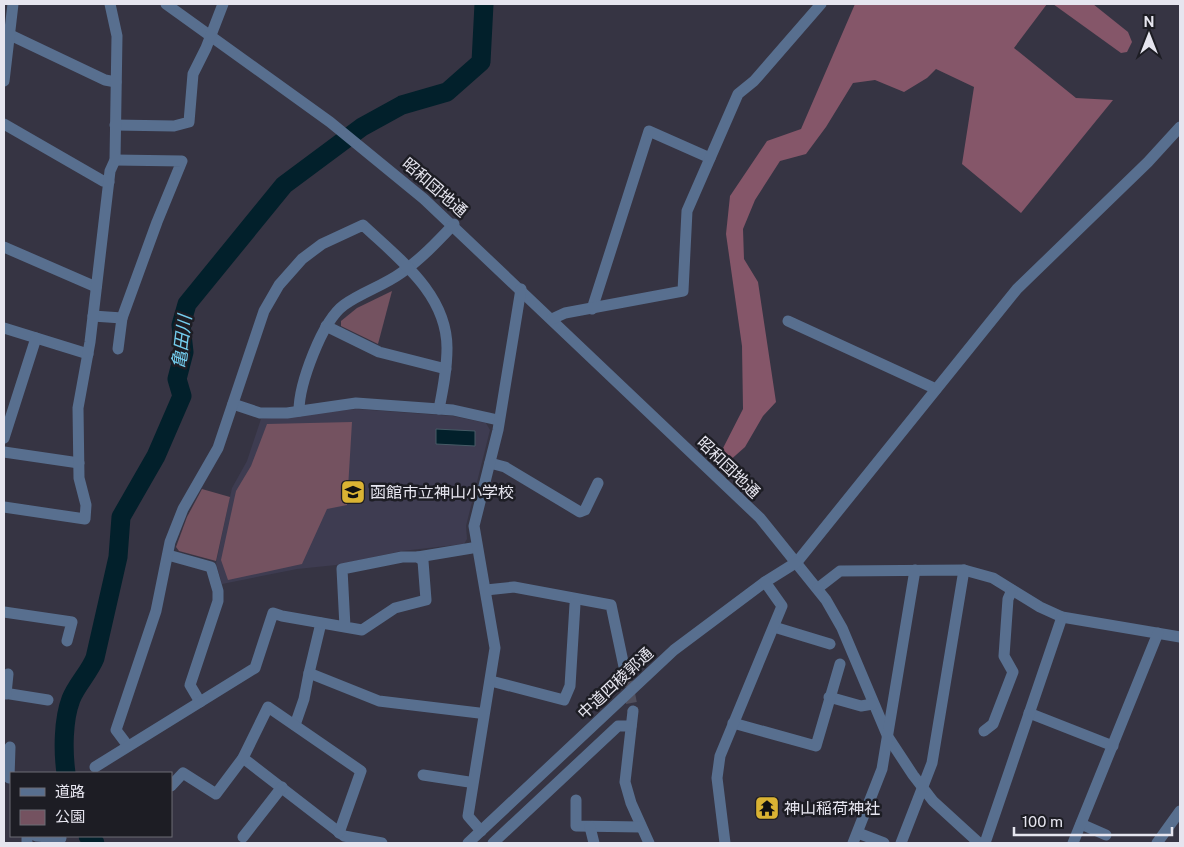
<svg xmlns="http://www.w3.org/2000/svg" width="1184" height="847" font-family="'Public Sans','Noto Sans JP',sans-serif">
<style>
.built{fill:#3e3c51}
.green{fill:#745260}
.forest{fill:#855669}
.water{fill:#02202b;stroke:#465b66}
.lines{fill:none;stroke-linecap:round;stroke-linejoin:round}
.river{stroke:#02202b;stroke-width:19}
.minor-tunnel{stroke:#504f5d;stroke-width:11;stroke-dasharray:11 5.5;stroke-linecap:butt}
.minor{stroke:#586f8f;stroke-width:11}
.labels{text-anchor:middle;stroke-width:5;stroke-linejoin:round;paint-order:stroke}
.street-label{font-size:16px;fill:#e6e5ef;stroke:#1d1d24}
.poi-label{font-size:16px;fill:#e6e5ef;stroke:#1d1d24;text-anchor:start}
.water-label{font-size:18px;font-style:italic;fill:#74cdee;stroke:#1d1d24}
</style>
<rect width="100%" height="100%" fill="#363443"/>
<path class="built" d="M356 409 453 416 486 423 490 430 466 526 467 539 464 544 402 551 336 565 297 569 222 584 216 563 230 497 232 488 247 461 261 419Z"/>
<g class="green">
<path d="M392 291 378 344 341 326V321L357 308Z"/>
<path d="M352 422 347 505 327 509 302 564 228 580 221 560 236 491 251 466 267 424Z"/>
<path d="M202 489 230 497 216 561 179 551 176 547 187 517Z"/>
</g>
<g class="forest">
<path d="M855 4H1047L1014 48 1076 98 1113 100 1021 213 962 164 974 87 936 69 927 78 904 92 875 80 853 83 826 127 806 154 780 161 755 200 743 229 744 259 758 282 776 402 763 416 745 447 727 463 719 456 743 409 742 346 726 234 730 196 767 141 801 129Z"/>
<path d="M1053 4H1093L1128 32 1132 42 1127 52 1121 53Z"/>
</g>
<path class="water" d="M436 429 475 431V446L436 444Z"/>
<g class="lines">
<g class="river">
<path d="M66 773C63 751 63 720 71 699 77 684 89 673 95 658L118 557 121 517 156 456 182 396 177 379 184 352 181 325 187 304 284 185 362 127 402 105 447 92 481 62 484 4"/>
<path d="M88 836 95 843"/>
</g>
<path class="minor-tunnel" d="M626 676 633 711"/>
<g class="minor">
<path d="M166 4 330 122 424 199 760 518 826 600 842 628 888 737 913 775 933 801 979 843"/>
<path d="M4 32 105 80 116 82"/>
<path d="M4 81 13 4"/>
<path d="M4 124 103 181 109 182"/>
<path d="M115 125 174 126 189 122 193 74 206 48 223 4"/>
<path d="M4 247 96 287"/>
<path d="M592 309 649 131 710 158"/>
<path d="M93 316 122 318 157 222 182 161 115 160"/>
<path d="M552 319 565 313 683 291 687 211 738 94 754 81 821 4"/>
<path d="M788 321 936 389"/>
<path d="M326 326 379 352 446 369"/>
<path d="M4 328 88 354"/>
<path d="M118 349 122 318"/>
<path d="M233 404 260 413H287L356 403 453 410 498 420"/>
<path d="M299 411C299 384 322 321 344 305 362 292 383 286 401 273 421 259 437 242 454 224"/>
<path d="M4 438 36 338"/>
<path d="M4 452 79 463"/>
<path d="M490 463 505 467 580 512 585 510 598 483"/>
<path d="M4 507 85 519 86 505 79 478 78 408 90 342 110 171 115 160 117 36 110 4"/>
<path d="M168 555 211 567 218 591V601L190 685 200 702"/>
<path d="M418 557 472 548"/>
<path d="M818 588 840 571 964 570 993 578 1040 607 1062 617 1180 637"/>
<path d="M486 590 514 587 611 605 626 676"/>
<path d="M4 612 72 622 67 641"/>
<path d="M774 627 830 644"/>
<path d="M309 673 321 623"/>
<path d="M491 681 564 700 570 686 575 604"/>
<path d="M4 693 48 700"/>
<path d="M6 694 8 674"/>
<path d="M829 697 861 706 873 704"/>
<path d="M633 711 625 782 631 803 649 843"/>
<path d="M1029 713 1113 746"/>
<path d="M733 723 816 746 840 664"/>
<path d="M295 725 304 699 309 673 379 701 479 713"/>
<path d="M984 731 993 724 1013 672 1004 656 1008 599 1012 590"/>
<path d="M128 746 116 730 156 611 170 542 183 509 218 448 264 311 279 285 302 259 322 244 363 225C399 259 447 294 447 348 447 369 443 389 439 409"/>
<path d="M243 758 344 836 382 843"/>
<path d="M95 767 255 668 273 613 282 616 362 630 395 608 426 600 423 561 418 557H402L342 569 345 627"/>
<path d="M423 775 469 782"/>
<path d="M9 778 10 747"/>
<path d="M171 786 183 773 216 794 243 758 268 707 361 771 339 833"/>
<path d="M576 800V826L641 827"/>
<path d="M1081 824 1106 835"/>
<path d="M590 827 594 843"/>
<path d="M481 831 468 816 495 648 474 526 498 430 521 289"/>
<path d="M858 833 884 843"/>
<path d="M36 836 61 838"/>
<path d="M243 837 282 787"/>
<path d="M27 843V836"/>
<path d="M468 843 674 650 765 582 797 562 1017 289 1148 162 1180 127"/>
<path d="M493 843 618 726H631"/>
<path d="M725 843 717 778 720 756 782 606 765 582"/>
<path d="M853 843 882 769 915 570"/>
<path d="M901 843 932 763 964 570"/>
<path d="M985 843 1062 617"/>
<path d="M1073 843 1158 633"/>
<path d="M1157 843 1180 811"/>
</g>
</g>
<defs>
<symbol id="school-square" viewBox="-11 -11 22 22"><rect x="-9" y="-9" width="18" height="18" rx="4" fill="#dab333" stroke="#1d1d24"/><path d="M0-5L7-2L0 1L-7-2ZM-4 1L0 2.5L4 1V4Q0 6-4 4Z" fill="#111"/></symbol>
<symbol id="temple-square" viewBox="-11 -11 22 22"><rect x="-9" y="-9" width="18" height="18" rx="4" fill="#dab333" stroke="#1d1d24"/><path d="M0-6L5-2H3V0L6.5 2.5H4V6H1.5V3h-3V6H-4V2.5H-6.5L-3 0V-2H-5Z" fill="#111"/></symbol>
</defs>
<g fill-rule="evenodd">
<use href="#school-square" x="339" y="478" width="28" height="28"/>
<use href="#temple-square" x="753" y="794" width="28" height="28"/>
</g>
<g class="labels">
<g class="street-label">
<text transform="translate(435 187) rotate(41)" y="6">昭和団地通</text>
<text transform="translate(729 467) rotate(44)" y="6">昭和団地通</text>
<text transform="translate(615 683) rotate(-43)" y="6">中道四稜郭通</text>
</g>
<g class="poi-label">
<text x="370" y="498">函館市立神山小学校</text>
<text x="784" y="814">神山稲荷神社</text>
</g>
<g class="water-label">
<text transform="translate(182 342) rotate(-83)" y="6">亀田川</text>
</g>
</g>
<rect width="1184" height="847" fill="none" stroke="#e6e5ef" stroke-width="10"/>
<rect x="10" y="772" width="162" height="65" fill="#1d1d24" stroke="#6d6d75"/>
<rect x="20" y="788" width="25" height="8" fill="#586f8f" stroke="#6d6d75"/>
<text x="55" y="797" font-size="15" fill="#e6e5ef">道路</text>
<rect x="20" y="810" width="25" height="15" fill="#745260" stroke="#6d6d75"/>
<text x="55" y="822" font-size="15" fill="#e6e5ef">公園</text>
<g transform="translate(1149 35)" stroke="#1d1d24" stroke-width="4" paint-order="stroke">
<path d="M0-4L9 19L0 12L-9 19Z" fill="#e6e5ef"/>
<text y="-8" font-size="14" font-weight="bold" text-anchor="middle" fill="#e6e5ef">N</text>
</g>
<path d="M1014 827v8h158v-8" fill="none" stroke="#e6e5ef" stroke-width="2.5"/>
<text x="1022" y="827" font-size="15" fill="#e6e5ef" stroke="#1d1d24" stroke-width="4" paint-order="stroke">100 m</text>
</svg>
